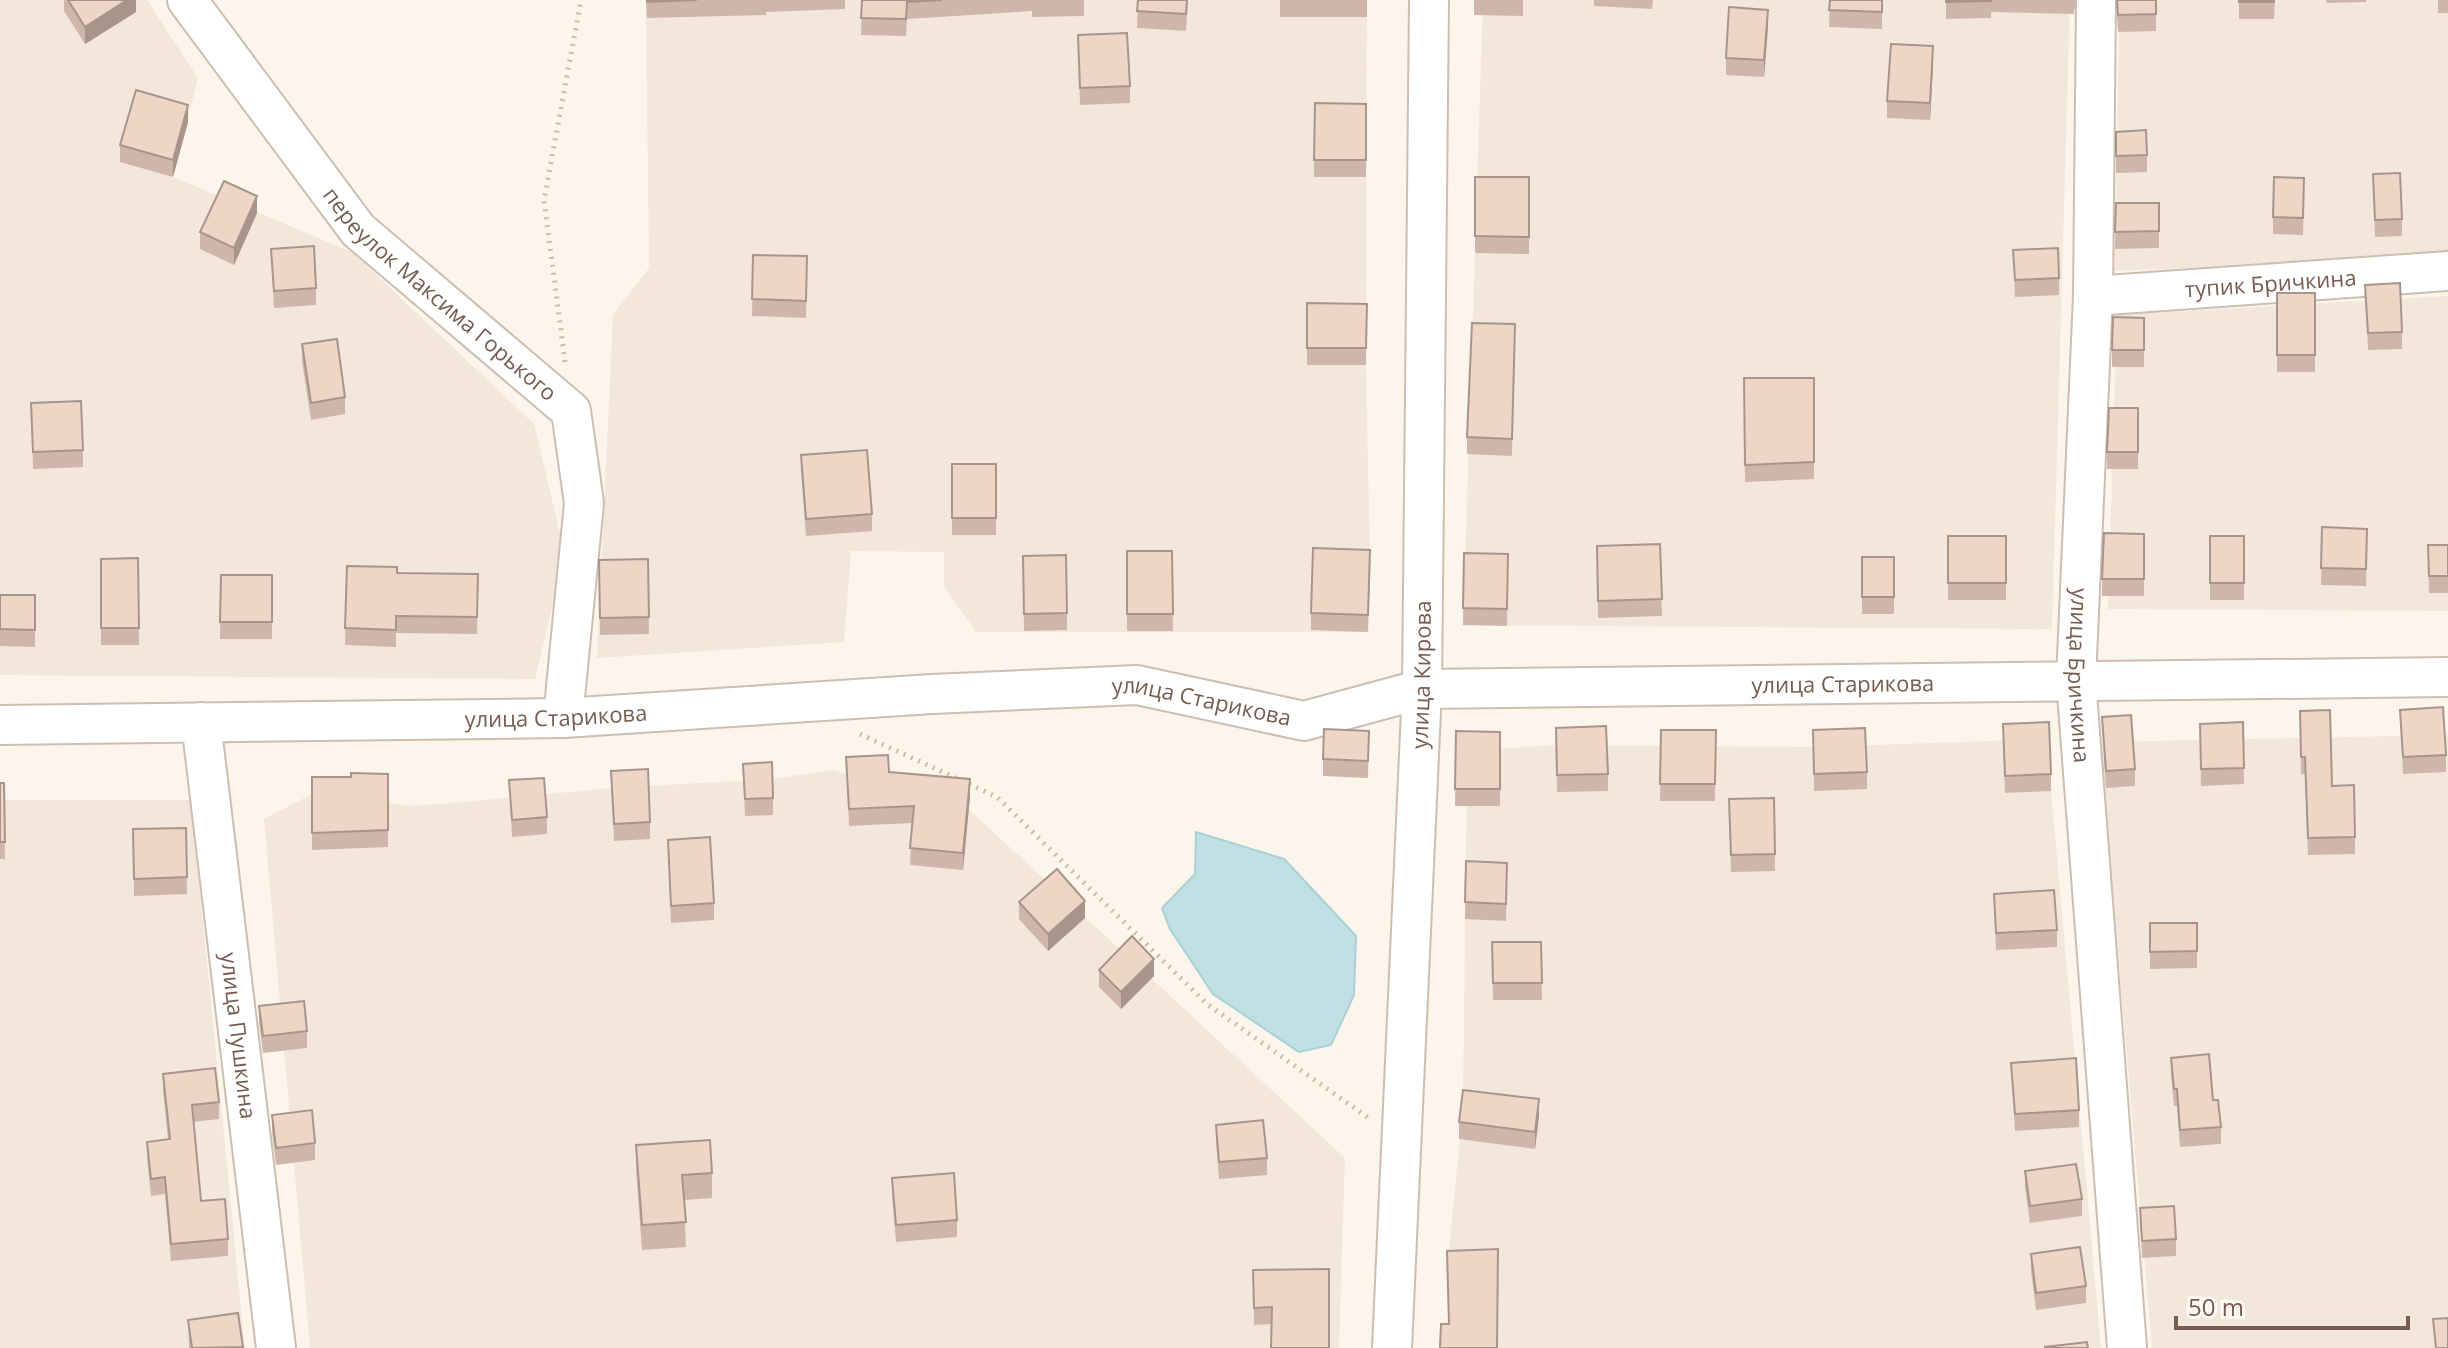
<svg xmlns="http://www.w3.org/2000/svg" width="2448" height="1348" font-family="'Open Sans',sans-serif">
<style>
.residential{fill:#f3e7db}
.water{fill:#c2e0e4;stroke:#a9d0d5;stroke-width:2}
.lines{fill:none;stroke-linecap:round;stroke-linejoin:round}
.minor-casing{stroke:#cdbeb2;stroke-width:42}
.path{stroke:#d4b8a8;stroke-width:5;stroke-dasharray:2 6;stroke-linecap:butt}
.minor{stroke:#fff;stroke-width:38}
.wall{fill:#ceb7aa}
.shaded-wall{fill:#a7958b}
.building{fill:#efd5c6;stroke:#a7958b;stroke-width:2}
.labels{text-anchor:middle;stroke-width:8;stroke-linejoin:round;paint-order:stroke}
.street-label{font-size:22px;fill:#765d50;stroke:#fef9f3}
</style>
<rect width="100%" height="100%" fill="#fbf5ec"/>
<g class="residential">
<path d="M0 0H147L198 78 173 177 352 252 534 424 565 554 535 679 0 675Z"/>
<path d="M646 0H1367L1366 365 1370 567 1368 632H976L944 586V552L851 551 844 642 597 658 613 315 649 268Z"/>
<path d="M1483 0H2070L2052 629 1463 625Z"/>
<path d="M2120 0H2448V257L2114 271Z"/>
<path d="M2448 296V611L2108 609 2117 315Z"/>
<path d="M2448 735V1348H2152L2100 742Z"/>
<path d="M2049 739 2051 791 2101 1348H1450L1447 1268 1463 1107 1467 751 1556 745 1813 747Z"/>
<path d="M832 770 963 804 1345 1158 1339 1348H310L264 819 312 794H343L406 806 441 804 611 788 772 779Z"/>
<path d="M0 800H191L245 1348H0Z"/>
</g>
<path class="water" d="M1196 832 1284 859 1356 936 1354 995 1331 1045 1299 1052 1213 994 1170 929 1162 908 1195 874Z"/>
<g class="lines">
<defs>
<g id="minor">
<path id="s1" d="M187 0 358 230 571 411 584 503 563 718"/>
<path id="s2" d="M2096 0 2093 296 2076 680 2127 1348"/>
<path id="s3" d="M2093 296 2448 271"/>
<path id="s4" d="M201 722 276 1348"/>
<path id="s5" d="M0 725 563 718 932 694 1137 685 1304 721 1422 689 2448 677"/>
<path id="s6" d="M1392 1348 1422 689 1429 0"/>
</g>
</defs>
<use href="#minor" class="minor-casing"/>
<g class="path">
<path d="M565 362 544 200 581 0"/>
<path d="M860 734 997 797 1207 1004 1370 1119"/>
</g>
<use href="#minor" class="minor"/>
</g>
<g class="wall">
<path d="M64 0H136V12L85 44 64 11Z"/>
<path d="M646 0H845V9L766 12V15L647 18Z"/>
<path d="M862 0H1084V16L1032 17V11L907 19 906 36 861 35Z"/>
<path d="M1138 0H1188L1186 31 1137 28Z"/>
<rect x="1280" y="0" width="87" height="17"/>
<path d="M1474 0H1523V16L1474 15Z"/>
<path d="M1594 0H1653L1652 9 1594 6Z"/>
<path d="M1830 0H1882V29L1829 27Z"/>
<path d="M1946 0H2076L2074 14 1991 12V18L1946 19Z"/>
<path d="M2116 0H2156V31L2118 32Z"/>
<path d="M2239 0H2275L2274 19H2239Z"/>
<path d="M2326 0H2366V2L2327 3Z"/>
<rect x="2438" y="0" width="10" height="13"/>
<path d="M1768 27 1764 77 1726 75V58Z"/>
<path d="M1078 35 1130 86V103L1080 105Z"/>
<path d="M1933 63 1930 120 1887 118V101Z"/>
<path d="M1315 103 1366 104V177H1314Z"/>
<path d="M188 122 173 177 120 162V145Z"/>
<path d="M2116 132 2147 155V172L2116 173Z"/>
<path d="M2373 174 2402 219V236L2375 237Z"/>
<path d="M1475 177H1529V254L1475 253Z"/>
<path d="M2304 178 2303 235 2273 234V217Z"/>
<path d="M2116 203H2159V248L2115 249Z"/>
<path d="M257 213 234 265 200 249V232Z"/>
<path d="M271 249 316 288V305L274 308Z"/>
<path d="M2013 250 2059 278V295L2015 297Z"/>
<path d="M753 255 807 256 806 318 752 316Z"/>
<path d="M2365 285 2402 332V349L2368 350Z"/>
<rect x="2277" y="293" width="38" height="79"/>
<path d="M1307 303 1367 304 1366 365H1307Z"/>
<path d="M2144 318V367H2112V350Z"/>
<path d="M1515 324 1512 456 1467 454V437Z"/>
<path d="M302 344 345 397V414L311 420 302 361Z"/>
<path d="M1744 378H1814V479L1745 482Z"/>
<path d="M31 403 83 450V467L33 469Z"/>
<path d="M2138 408V469H2107V452Z"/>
<path d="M801 455 872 514V531L806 536 801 472Z"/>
<rect x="952" y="464" width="44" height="71"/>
<path d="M2322 527 2367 529 2366 586 2321 585Z"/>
<path d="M2144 534V596H2102V579Z"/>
<rect x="1948" y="536" width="58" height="64"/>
<rect x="2210" y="536" width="34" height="64"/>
<path d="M1660 544 1662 616 1598 618 1597 546Z"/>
<path d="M2428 545H2448V593H2429Z"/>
<path d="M1127 551H1172L1173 631H1127Z"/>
<path d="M1464 553 1508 554 1507 626 1463 625Z"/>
<path d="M1023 556 1067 613V630L1024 631Z"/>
<rect x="1862" y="557" width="32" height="57"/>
<path d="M138 558 139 645H101V559Z"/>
<path d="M648 559 649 634 600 635 599 560Z"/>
<path d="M347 566 397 573 478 574 477 634 396 633V647L345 645Z"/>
<path d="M1370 567 1368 632 1311 630V613Z"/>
<path d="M221 575H272V639H220Z"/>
<path d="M0 595H35V647L0 646Z"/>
<path d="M2400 710 2446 755V772L2403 774Z"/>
<path d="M2300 711 2332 786 2355 837V854L2308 855 2305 774H2301Z"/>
<path d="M2102 717 2135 769V786L2106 788Z"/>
<path d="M2243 722 2244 784 2201 786 2200 724Z"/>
<path d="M1556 728 1608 774V791L1557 792Z"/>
<path d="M1661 730H1716L1715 801H1660Z"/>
<path d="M1813 730 1867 772V789L1814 791Z"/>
<path d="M1369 731 1368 778 1323 776V759Z"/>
<path d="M1456 731 1500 732V806H1455Z"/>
<path d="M2003 741 2051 774V791L2005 793Z"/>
<path d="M846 757 889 772 970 796 963 870 910 865 912 823 849 826Z"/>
<path d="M743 764 773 798V815L745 816Z"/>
<path d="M611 771 650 822V839L614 841Z"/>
<path d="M388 774V847L312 850V777H351Z"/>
<path d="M509 780 547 817V834L512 837Z"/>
<path d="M0 783H4L5 859H0Z"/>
<path d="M1774 798 1775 871 1731 872 1729 799Z"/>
<path d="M186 828 187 894 134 896 133 829Z"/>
<path d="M668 840 714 903V920L671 923Z"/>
<path d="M1466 861 1507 863 1506 921 1465 919Z"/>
<path d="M1994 894 2057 930V947L1996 950Z"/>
<path d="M1019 902 1085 918 1048 951 1019 919Z"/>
<path d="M2150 923H2197V968L2150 969Z"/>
<path d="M1492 942H1541L1542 1000H1493Z"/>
<path d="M1099 970 1154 976 1121 1009 1099 987Z"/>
<path d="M259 1006 307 1031V1048L263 1053 259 1023Z"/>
<path d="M2171 1058 2213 1100 2221 1127V1144L2180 1147 2177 1106H2174L2171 1075Z"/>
<path d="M2011 1063 2079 1110V1127L2015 1131Z"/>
<path d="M163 1074 219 1102V1119L193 1122 201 1201 228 1239V1256L171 1261 165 1194 151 1196 147 1159V1142L168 1139 163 1091Z"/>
<path d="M272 1115 315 1143V1160L276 1165 272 1132Z"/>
<path d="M1539 1116 1535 1149 1459 1139V1122Z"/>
<path d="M1216 1125 1267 1158V1175L1219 1179 1216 1142Z"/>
<path d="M636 1145 712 1173V1198L684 1200 686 1247 642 1250 636 1170Z"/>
<path d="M2025 1171 2082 1199V1216L2030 1223 2025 1188Z"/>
<path d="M892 1178 957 1220V1237L896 1242 892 1195Z"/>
<path d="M2140 1208 2176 1239V1256L2142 1258Z"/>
<path d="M2031 1254 2086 1286V1303L2036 1310 2031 1271Z"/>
<path d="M1329 1269 1272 1324 1254 1325 1253 1270Z"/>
<path d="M238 1313 243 1348H189L188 1320Z"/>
</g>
<g class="shaded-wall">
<path d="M127 0H136V12L85 44V27Z"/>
<path d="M1768 10V27L1764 77V60Z"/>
<path d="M1933 46V63L1930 120V103Z"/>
<path d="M188 105V122L173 177V160Z"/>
<path d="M257 196V213L234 265V248Z"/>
<path d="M970 779V796L963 870V853Z"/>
<path d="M1085 901V918L1048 951V934Z"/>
<path d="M1154 959V976L1121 1009V992Z"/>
<path d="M1539 1099V1116L1535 1149V1132Z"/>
</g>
<g class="building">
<path d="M68 0H127L85 27Z"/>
<path d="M647 0H697L647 2Z"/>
<path d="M862 0H942L907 2 906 19 861 18Z"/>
<path d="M1138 0H1187L1186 14 1137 11Z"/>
<path d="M1830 0H1882V12L1829 10Z"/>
<path d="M1946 0H1991V1L1946 2Z"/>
<path d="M2117 0H2156V14L2118 15Z"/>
<rect x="2239" y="0" width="35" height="2"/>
<path d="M1729 7 1768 10 1764 60 1726 58Z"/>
<path d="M1127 33 1130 86 1080 88 1078 35Z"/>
<path d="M1891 44 1933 46 1930 103 1887 101Z"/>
<path d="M136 90 188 105 173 160 120 145Z"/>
<path d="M1315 103 1366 104V160H1314Z"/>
<path d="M2146 130 2147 155 2116 156V132Z"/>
<path d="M2400 173 2402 219 2375 220 2373 174Z"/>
<path d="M1475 177H1529V237L1475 236Z"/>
<path d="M2274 177 2304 178 2303 218 2273 217Z"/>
<path d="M224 181 257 196 234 248 200 232Z"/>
<path d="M2116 203H2159V231L2115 232Z"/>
<path d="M314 246 316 288 274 291 271 249Z"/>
<path d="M2058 248 2059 278 2015 280 2013 250Z"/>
<path d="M753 255 807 256 806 301 752 299Z"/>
<path d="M2400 283 2402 332 2368 333 2365 285Z"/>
<rect x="2277" y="293" width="38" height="62"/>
<path d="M1307 303 1367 304 1366 348H1307Z"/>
<path d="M2113 317 2144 318V350H2112Z"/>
<path d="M1472 323 1515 324 1512 439 1467 437Z"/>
<path d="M337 339 345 397 311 403 302 344Z"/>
<path d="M1744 378H1814V462L1745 465Z"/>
<path d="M81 401 83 450 33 452 31 403Z"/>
<path d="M2109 408H2138V452H2107Z"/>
<path d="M867 450 872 514 806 519 801 455Z"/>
<rect x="952" y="464" width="44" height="54"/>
<path d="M2322 527 2367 529 2366 569 2321 568Z"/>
<path d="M2104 533 2144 534V579H2102Z"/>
<rect x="1948" y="536" width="58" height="47"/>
<rect x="2210" y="536" width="34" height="47"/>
<path d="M1660 544 1662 599 1598 601 1597 546Z"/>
<path d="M2428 545H2448V576H2429Z"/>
<path d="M1313 548 1370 550 1368 615 1311 613Z"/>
<path d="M1127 551H1172L1173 614H1127Z"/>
<path d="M1464 553 1508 554 1507 609 1463 608Z"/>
<path d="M1066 555 1067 613 1024 614 1023 556Z"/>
<rect x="1862" y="557" width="32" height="40"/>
<path d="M138 558 139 628H101V559Z"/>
<path d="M648 559 649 617 600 618 599 560Z"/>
<path d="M347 566 397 567V573L478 574 477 617 396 616V630L345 628Z"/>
<path d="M221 575H272V622H220Z"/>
<path d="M0 595H35V630L0 629Z"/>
<path d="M2443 707 2446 755 2403 757 2400 710Z"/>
<path d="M2330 710 2332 786 2354 785 2355 837 2308 838 2305 757H2301L2300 711Z"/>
<path d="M2131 715 2135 769 2106 771 2102 717Z"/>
<path d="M2049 722 2051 774 2005 776 2003 724Z"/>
<path d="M2243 722 2244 768 2201 769 2200 724Z"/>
<path d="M1606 726 1608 774 1557 775 1556 728Z"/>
<path d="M1865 728 1867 772 1814 774 1813 730Z"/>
<path d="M1324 729 1369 731 1368 761 1323 759Z"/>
<path d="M1661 730H1716L1715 784H1660Z"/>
<path d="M1456 731 1500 732V789H1455Z"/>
<path d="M888 755 889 772 970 779 963 853 910 848 914 806 849 809 846 757Z"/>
<path d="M772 762 773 798 745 799 743 764Z"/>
<path d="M648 769 650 822 614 824 611 771Z"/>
<path d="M351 773 388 774V830L312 833V777H351Z"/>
<path d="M544 778 547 817 512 820 509 780Z"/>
<path d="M0 783H4L5 842H0Z"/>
<path d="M1774 798 1775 854 1731 855 1729 799Z"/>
<path d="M186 828 187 877 134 879 133 829Z"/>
<path d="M710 837 714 903 671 906 668 840Z"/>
<path d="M1466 861 1507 863 1506 904 1465 902Z"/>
<path d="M1057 869 1085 901 1048 934 1019 902Z"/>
<path d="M2054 890 2057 930 1996 933 1994 894Z"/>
<path d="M2150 923H2197V951L2150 952Z"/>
<path d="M1132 936 1154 959 1121 992 1099 970Z"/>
<path d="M1492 942H1541L1542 983H1493Z"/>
<path d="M304 1001 307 1031 263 1036 259 1006Z"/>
<path d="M2209 1054 2213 1100H2218L2221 1127 2180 1130 2177 1089H2174L2171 1058Z"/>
<path d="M2076 1058 2079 1110 2015 1114 2011 1063Z"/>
<path d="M215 1068 219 1102 192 1105 201 1201 225 1199 228 1239 171 1244 165 1177 151 1179 147 1142 170 1139 163 1074Z"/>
<path d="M1463 1090 1539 1099 1535 1132 1459 1122Z"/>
<path d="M312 1110 315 1143 276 1148 272 1115Z"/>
<path d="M1263 1120 1267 1158 1219 1162 1216 1125Z"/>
<path d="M710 1140 712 1173 682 1175 686 1222 642 1225 636 1145Z"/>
<path d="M2076 1164 2082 1199 2030 1206 2025 1171Z"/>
<path d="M954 1173 957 1220 896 1225 892 1178Z"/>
<path d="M2174 1206 2176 1239 2142 1241 2140 1208Z"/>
<path d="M2080 1247 2086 1286 2036 1293 2031 1254Z"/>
<path d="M1498 1249 1497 1348H1440L1441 1324H1449L1447 1251Z"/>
<path d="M1329 1269V1348H1271L1272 1307 1254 1308 1253 1270Z"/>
<path d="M238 1313 243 1347 192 1348 188 1320Z"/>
<path d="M2448 1318V1348H2436L2433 1319Z"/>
<path d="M2087 1342 2088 1348H2045V1347Z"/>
</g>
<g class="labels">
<g class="street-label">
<text dy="8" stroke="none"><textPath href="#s3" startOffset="178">тупик Бричкина</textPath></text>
<text dy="8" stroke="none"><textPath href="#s1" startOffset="390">переулок Максима Горького</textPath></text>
<text dy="8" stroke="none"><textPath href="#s6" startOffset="674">улица Кирова</textPath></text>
<text dy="8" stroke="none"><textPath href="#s2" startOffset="676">улица Бричкина</textPath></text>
<text dy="8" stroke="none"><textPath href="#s5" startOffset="1852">улица Старикова</textPath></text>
<text dy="8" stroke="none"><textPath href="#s5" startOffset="1204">улица Старикова</textPath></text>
<text dy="8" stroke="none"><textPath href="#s5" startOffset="556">улица Старикова</textPath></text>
<text dy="8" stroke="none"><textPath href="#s4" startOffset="316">улица Пушкина</textPath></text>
</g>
</g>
<path d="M2176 1316v12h232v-12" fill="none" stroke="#765d50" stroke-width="4"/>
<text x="2188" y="1316" font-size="24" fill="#765d50" stroke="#fef9f3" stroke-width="6" paint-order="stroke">50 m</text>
</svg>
